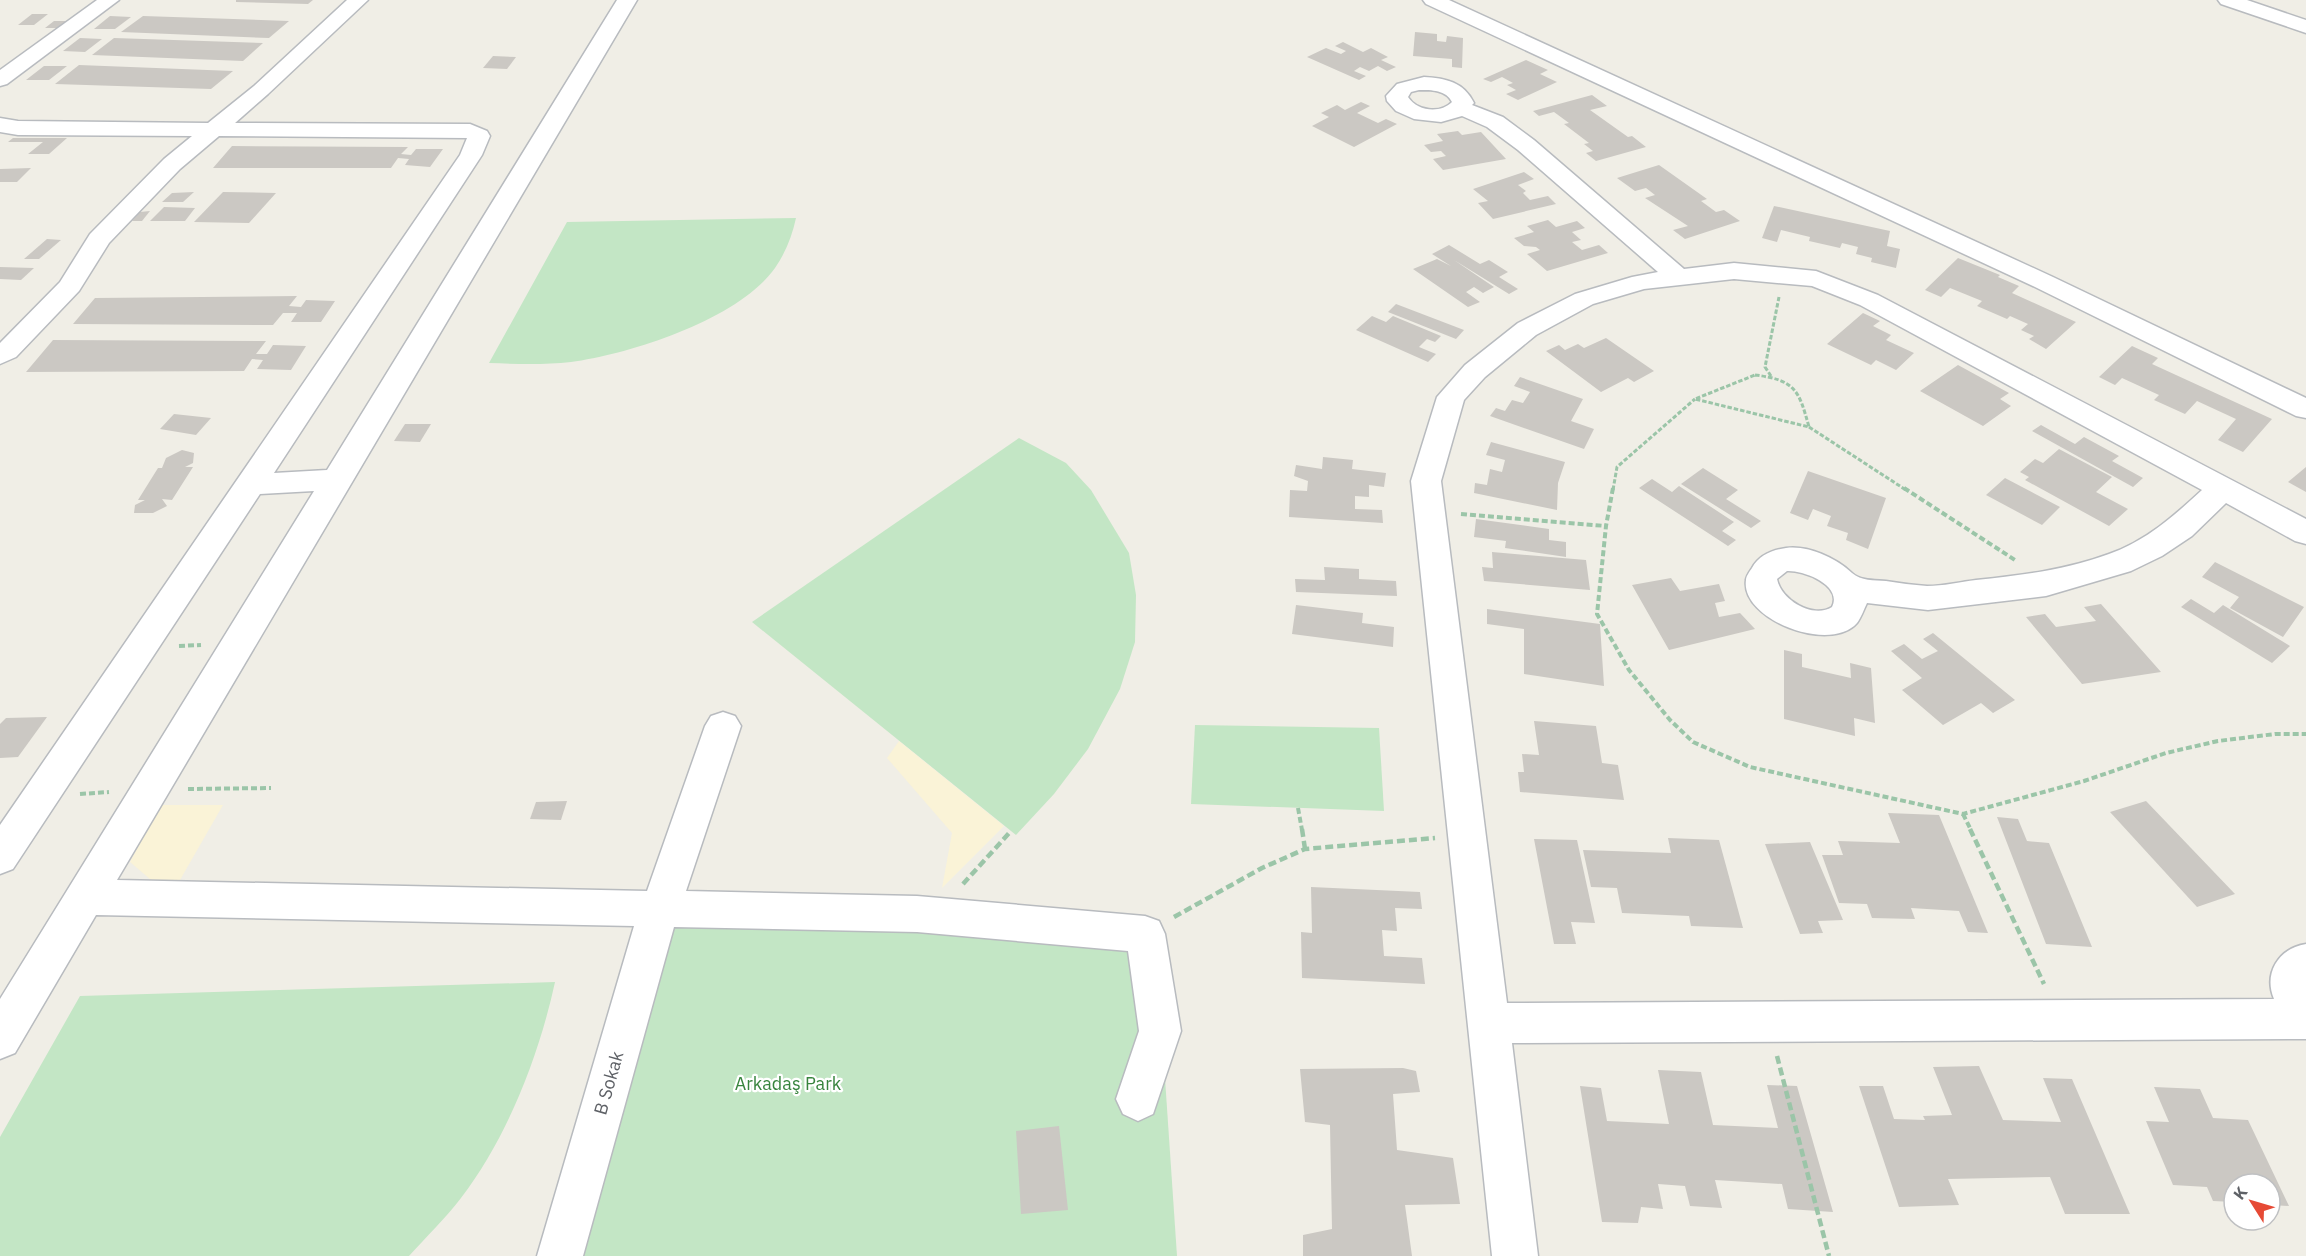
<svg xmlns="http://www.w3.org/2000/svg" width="2306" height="1256" font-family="'IBM Plex Sans',sans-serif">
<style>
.green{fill:#c3e6c5}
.sand{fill:#faf3d7}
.building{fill:#cbc8c3}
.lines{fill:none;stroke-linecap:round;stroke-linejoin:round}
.minor-casing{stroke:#b8bbbf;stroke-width:3}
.path-far2{stroke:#9bc5a8;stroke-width:3;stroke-dasharray:4.5 2;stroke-linecap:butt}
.path-far1{stroke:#9bc5a8;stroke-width:4;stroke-dasharray:6 3;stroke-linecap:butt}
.path{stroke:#9bc5a8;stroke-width:4.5;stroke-dasharray:8 4;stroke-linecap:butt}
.minor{fill:#fff;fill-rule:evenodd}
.labels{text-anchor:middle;stroke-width:4.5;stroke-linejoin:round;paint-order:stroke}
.near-street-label{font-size:18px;fill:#5e6166;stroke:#fff}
.near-park-label{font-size:18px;fill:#37843d;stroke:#fff}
</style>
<rect width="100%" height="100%" fill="#f0eee6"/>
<g class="green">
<path d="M796 218C792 236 786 252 775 268 739 319 631 354 571 362 544 365 517 364 489 363L567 222Z"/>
<path d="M1019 438 1066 463 1091 490 1129 553 1136 595 1135 642 1120 689 1088 749 1054 794 1016 835 752 622Z"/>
<path d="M1195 725 1379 728 1384 811 1191 804Z"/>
<path d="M659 909 1145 934 1157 960 1177 1256H560Z"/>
<path d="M555 982C539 1056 507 1138 461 1198 445 1219 426 1237 409 1256H0V1137L80 996Z"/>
</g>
<g class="sand">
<path d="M899 741 1004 826 942 888 952 833 887 758Z"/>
<path d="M160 805H223L176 887 164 891 130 862Z"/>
</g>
<g class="building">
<path d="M236 0H313L308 4 236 2Z"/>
<path d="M32 14H48L34 25H18Z"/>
<path d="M110 16 131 17 115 29H94Z"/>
<path d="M143 16 289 21 269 38 121 32Z"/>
<path d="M54 21H67L59 28H45Z"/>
<path d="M1415 32 1437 34V41L1446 42 1447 36 1463 38 1462 68 1452 67V59L1413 56Z"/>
<path d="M80 38 102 39 85 52 63 51Z"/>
<path d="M114 38 263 43 243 61 92 55Z"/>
<path d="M1343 42 1363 52 1371 48 1388 57 1381 60 1396 67 1387 71 1378 66 1369 71 1360 67 1354 71 1366 76 1359 80 1307 57 1326 48 1341 54 1346 51 1335 46Z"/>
<path d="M493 56 516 57 507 69 483 68Z"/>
<path d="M1526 60 1548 70 1540 74 1557 82 1518 100 1506 94 1516 90 1507 85 1513 83 1502 77 1491 82 1483 79Z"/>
<path d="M79 65 233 71 211 89 55 84Z"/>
<path d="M44 66H67L49 80H26Z"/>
<path d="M1592 95 1607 106 1590 110 1628 137 1632 136 1646 147 1596 161 1586 153 1593 151 1584 144 1589 143 1564 124 1569 123 1554 112 1539 116 1533 111Z"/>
<path d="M1361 102 1370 106 1357 113 1378 123 1386 119 1397 124 1354 147 1312 126 1329 117 1321 113 1337 105 1345 110Z"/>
<path d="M1458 131 1462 135 1481 132 1506 159 1443 170 1433 159 1446 156 1441 151 1431 152 1424 145 1443 141 1437 134Z"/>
<path d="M13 138H67L49 154H28L43 142H8Z"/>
<path d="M232 146 408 147 401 154 411 155 416 149H443L430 167 405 165 409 159 398 158 391 168H213Z"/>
<path d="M1659 165 1707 199 1701 201 1716 212 1724 210 1740 221 1685 239 1673 230 1688 226 1645 198 1655 195 1646 188 1635 191 1617 178Z"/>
<path d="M31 168 17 182H0V169Z"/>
<path d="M1524 172 1534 179 1518 185 1526 191 1523 193 1530 200 1548 196 1556 204 1493 219 1478 203 1488 201 1473 189Z"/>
<path d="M194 192 183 202H162L172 193Z"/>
<path d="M223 192 276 193 249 223 194 222Z"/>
<path d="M1774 206 1890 231 1887 246 1900 249 1896 268 1871 262 1872 258 1856 254 1858 247 1842 243 1840 248 1809 241 1810 237 1781 230 1777 242 1762 238Z"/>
<path d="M164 207 195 208 185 221H150Z"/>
<path d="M150 211 142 221H132L140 212Z"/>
<path d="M1548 220 1556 227 1577 221 1585 228 1572 232 1581 240 1572 242 1582 250 1599 245 1608 253 1547 271 1527 254 1540 250 1536 247 1524 246 1514 238 1534 232 1527 226Z"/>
<path d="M47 239 61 240 39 259H24Z"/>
<path d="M1449 245 1480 264 1489 260 1508 272 1499 277 1518 289 1509 294 1454 260 1494 287 1483 293 1474 287 1466 292 1480 302 1468 307 1413 269 1437 259 1451 266 1432 254Z"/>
<path d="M1958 258 2000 275 1998 277 2019 286 2012 293 2076 322 2046 349 2029 339 2034 336 2021 330 2028 324 2010 316 2007 319 1977 306 1982 301 1950 288 1941 297 1925 290Z"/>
<path d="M0 267 34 268 21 280 0 279Z"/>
<path d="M297 296 289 306 301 307 306 300 335 301 321 322H291L297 313H283L273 325 73 324 95 298Z"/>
<path d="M1396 304 1464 330 1456 339 1388 312Z"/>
<path d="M1863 313 1880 321 1873 326 1891 335 1886 340 1914 353 1896 370 1876 360 1871 365 1827 344Z"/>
<path d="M1372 316 1386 322 1393 316 1441 336 1435 342 1427 339 1419 347 1436 354 1428 362 1356 330Z"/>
<path d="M1606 338 1654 371 1634 382 1628 378 1601 392 1546 351 1559 345 1565 350 1578 344 1584 348Z"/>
<path d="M53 340 266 341 256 354H267L273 345 306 346 291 370 257 369 263 360 252 359 244 371 26 372Z"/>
<path d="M2132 346 2158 358 2152 364 2272 419 2243 452 2218 440 2236 419 2197 401 2185 414 2154 400 2159 395 2122 378 2115 385 2099 377Z"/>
<path d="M1958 365 2009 393 2000 399 2011 406 1983 426 1920 391Z"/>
<path d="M1520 377 1583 399 1571 421 1594 429 1584 449 1490 416 1496 408 1505 411 1512 400 1523 403 1530 392 1514 386Z"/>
<path d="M174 414 211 418 196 435 160 429Z"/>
<path d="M405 424H431L420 442 394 441Z"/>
<path d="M2041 425 2075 444 2084 437 2119 456 2112 461 2143 478 2133 487 2032 431Z"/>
<path d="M1491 442 1565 462 1558 483 1557 510 1474 493 1475 483 1487 485 1490 469 1502 472 1505 460 1486 455Z"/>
<path d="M2059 449 2112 477 2096 492 2128 509 2109 526 2025 480 2029 477 2020 472 2035 459 2043 463Z"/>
<path d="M182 450 194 453 193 463 185 467H193L172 500 162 499 167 506 153 513H134L135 505 145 500H138L158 468H162L166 458Z"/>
<path d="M1323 457 1353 460 1352 469 1386 473 1384 487 1369 485V497L1355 496V509L1382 510 1383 523 1289 517 1290 490 1307 491 1308 481 1294 476 1296 465 1322 469Z"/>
<path d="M2306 467V492L2288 482Z"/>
<path d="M1703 468 1738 490 1726 499 1761 521 1751 528 1681 484Z"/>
<path d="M1808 471 1886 498 1868 549 1846 540 1848 533 1827 526 1831 516 1813 509 1808 520 1790 513Z"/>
<path d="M2005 478 2060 507 2042 525 1986 495Z"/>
<path d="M1652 479 1672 492 1679 486 1734 522 1722 531 1736 540 1728 546 1639 488Z"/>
<path d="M1476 519 1549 529V540L1566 542V557L1505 548 1506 541 1474 537Z"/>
<path d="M1492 552 1586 560 1590 590 1484 581 1482 567 1493 568Z"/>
<path d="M2215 562 2304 607 2283 637 2230 608 2239 597 2202 577Z"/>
<path d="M1324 567 1359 569V579L1396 581 1397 596 1296 592 1295 579 1325 580Z"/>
<path d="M1671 578 1680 591 1719 584 1725 601 1715 603 1719 617 1740 613 1755 629 1669 650 1632 585Z"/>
<path d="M2191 599 2214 613 2223 605 2290 646 2272 663 2181 607Z"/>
<path d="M2101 604 2161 672 2082 684 2026 617 2045 614 2056 627 2096 621 2084 607Z"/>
<path d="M1296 605 1363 613 1362 623 1394 627 1393 647 1292 634Z"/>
<path d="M1487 609 1600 624 1604 686 1524 674V629L1487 624Z"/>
<path d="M1933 633 2015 700 1993 713 1981 703 1943 725 1902 690 1922 678 1891 651 1904 644 1922 659 1938 651 1923 639Z"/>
<path d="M1784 650 1802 654V667L1851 678 1850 663 1871 668 1875 723 1854 718 1855 736 1784 719Z"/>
<path d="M47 717 18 757 0 758V724L6 718Z"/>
<path d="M1534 721 1596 726 1602 763 1618 765 1624 800 1520 792 1518 772H1524L1522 754 1539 755Z"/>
<path d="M567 801 561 820 530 819 536 802Z"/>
<path d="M2146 801 2235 894 2197 907 2110 812Z"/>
<path d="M1888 813 1939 815 1988 933 1968 932 1959 911 1911 908 1915 919 1872 918 1867 904 1839 903 1822 855H1843L1838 841 1900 843Z"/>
<path d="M1997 817 2018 819 2027 841 2049 843 2092 947 2046 944Z"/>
<path d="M1668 838 1719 840 1743 928 1691 926 1689 916 1622 913 1617 888 1591 887 1583 850 1671 853Z"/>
<path d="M1534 839 1577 840 1595 923 1571 922 1576 944H1554Z"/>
<path d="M1810 842 1843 920 1818 921 1823 933 1800 934 1765 844Z"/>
<path d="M1311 887 1420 892 1422 909 1395 908 1397 931 1382 930 1384 956 1422 958 1425 984 1302 978 1301 932 1312 933Z"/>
<path d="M1979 1066 2003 1120 2061 1122 2043 1078 2072 1079 2130 1214H2065L2050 1177 1948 1179 1959 1205 1899 1207 1859 1086H1883L1894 1119 1925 1120 1923 1116 1952 1115 1933 1067Z"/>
<path d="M1403 1068 1416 1071 1420 1092 1393 1094 1397 1150 1453 1158 1460 1204 1405 1205 1412 1256H1303V1235L1332 1229 1330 1125 1305 1122 1300 1069Z"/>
<path d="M1658 1070 1701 1072 1713 1125 1778 1128 1767 1085 1797 1086 1833 1212 1788 1209 1782 1184 1715 1180 1722 1208 1690 1206 1685 1186 1658 1184 1663 1209 1641 1207 1638 1223 1602 1222 1580 1086 1601 1088 1607 1121 1669 1124Z"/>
<path d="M2154 1087 2200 1089 2213 1118 2248 1120 2289 1206 2270 1205V1184H2234V1202L2213 1201 2207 1187 2173 1185 2146 1121 2169 1122Z"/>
<path d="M1059 1126 1068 1210 1021 1214 1016 1131Z"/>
</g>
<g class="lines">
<defs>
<g id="minor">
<path d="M97 0H119L7 84 0 86V70Z"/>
<path d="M347 0H368L268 94 235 123 470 124 487 131 490 136 482 155 274 473 327 470 617 0H637L117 880 647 891 705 726 711 716 723 712 735 716 741 726 686 891 917 896 1145 916 1159 921 1165 934 1181 1031 1153 1114 1138 1121 1123 1114 1116 1099 1139 1031 1128 951 917 932 674 927 583 1256H537L634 926 96 915 15 1053 0 1059V999L314 491 260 494 13 869 0 874V825L460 155 467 138 219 136 180 169 109 243 79 291 16 357 0 364V343L60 282 90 234 164 159 192 136 18 135 0 132V118L18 121 208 123 254 86Z"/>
<path d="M1423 0H1449L2053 277 2306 398V418L2296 416 2035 287 1426 4Z"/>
<path d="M2218 0H2247L2306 20V33L2221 4Z"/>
<path d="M1424 77C1445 78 1464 82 1474 103L1472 105 1503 117 1534 140 1684 269 1734 263 1816 271 1878 295 2306 519V544L2295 541 2226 503 2192 536 2162 556 2131 571 2046 596 1928 610 1867 603C1864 609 1861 618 1857 623 1830 654 1740 619 1746 580 1746 576 1750 571 1752 568 1759 555 1772 550 1786 548 1808 545 1836 558 1852 573 1861 581 1874 580 1886 581 1899 583 1913 585 1927 586 1943 586 1960 582 1976 580 2022 575 2066 570 2109 554 2146 541 2174 516 2202 490L1860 305 1812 286 1734 279 1644 289 1593 304 1536 335 1485 377 1464 400 1441 481 1507 1003 2274 999C2263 973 2279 948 2306 944V1039L1512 1043 1538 1256H1492L1411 481 1437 397 1465 365 1518 323 1575 294 1632 277 1658 272 1518 150 1487 127 1462 116 1441 122 1414 119 1396 111 1387 101 1386 96 1397 84ZM1419 90C1432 90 1446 90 1452 102 1440 114 1417 111 1408 97L1411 92ZM1787 571C1803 570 1843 585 1832 607 1813 619 1781 600 1777 579Z"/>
</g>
</defs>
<use href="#minor" class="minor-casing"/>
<g class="path-far2">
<path d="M1755 375C1796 380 1799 391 1809 427L1695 399Z"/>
<path d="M1771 376 1765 367 1779 297"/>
<path d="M1809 427 1906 490"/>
<path d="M1613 490 1617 467 1695 399"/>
</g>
<g class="path-far1">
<path d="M1613 488 1606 526 1597 614 1629 670 1670 720 1693 742 1750 767 1963 814 2084 781 2166 753 2218 741 2275 734H2306"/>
<path d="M1904 488 2015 560"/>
<path d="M1461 514 1606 526"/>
<path d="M179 646 201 645"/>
<path d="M188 789 271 788"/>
<path d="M80 794 109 792"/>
<path d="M1298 808 1302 830"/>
<path d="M1963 814 1971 830"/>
</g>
<g class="path">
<path d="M1302 829 1305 849"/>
<path d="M1970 829 2044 984"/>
<path d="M963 884 1011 831"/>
<path d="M1174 917 1262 868 1305 849 1435 838"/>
<path d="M1777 1056 1829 1256"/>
</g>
<use href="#minor" class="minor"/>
</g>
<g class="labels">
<g class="near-street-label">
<text transform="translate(609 1083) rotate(-74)" y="6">B Sokak</text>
</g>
<g class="near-park-label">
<text x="788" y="1090">Arkadaş Park</text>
</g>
</g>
<g transform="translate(2252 1202) rotate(307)"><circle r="28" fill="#ffffff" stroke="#bfc0c2" stroke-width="1.5"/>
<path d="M0-4.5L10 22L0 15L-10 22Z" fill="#e64a35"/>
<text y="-9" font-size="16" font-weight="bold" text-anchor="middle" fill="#5e6166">K</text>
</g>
</svg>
